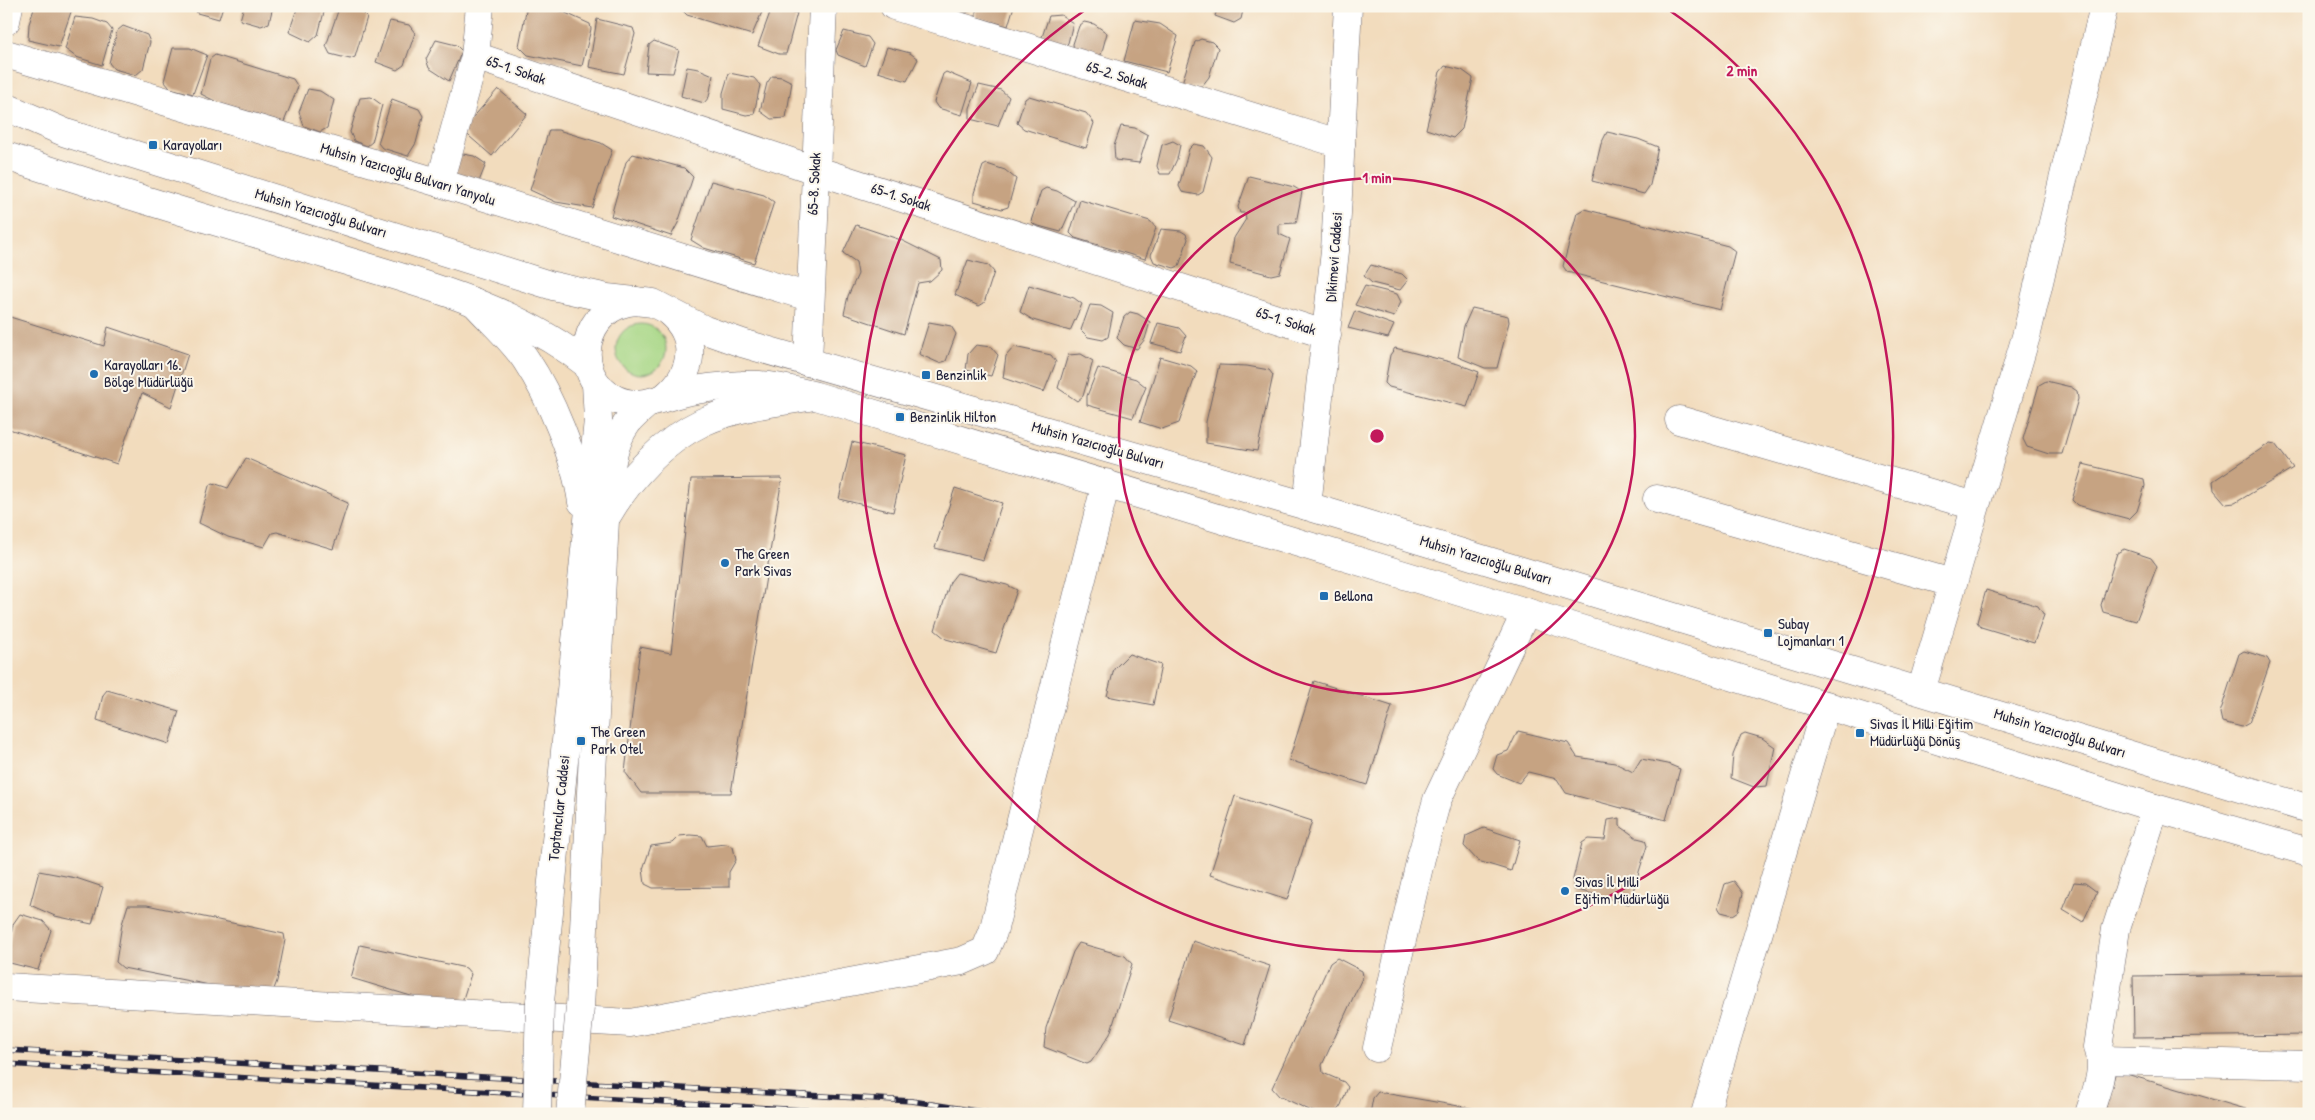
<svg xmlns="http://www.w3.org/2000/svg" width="2315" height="1120" font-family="'Patrick Hand',sans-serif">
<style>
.green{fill:#a6d684;stroke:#647c60}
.building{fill:#c6a382}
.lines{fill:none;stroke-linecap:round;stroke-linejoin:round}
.minor-casing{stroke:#6b6368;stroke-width:29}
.major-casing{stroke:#6b6368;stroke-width:29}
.minor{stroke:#fff;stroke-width:28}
.major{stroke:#fff;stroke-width:28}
.rail-casing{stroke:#22223b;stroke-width:5.5}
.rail{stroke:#fbf7ec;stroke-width:4;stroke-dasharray:11;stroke-linecap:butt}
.minor-bridge-casing{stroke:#6b6368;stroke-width:29;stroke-linecap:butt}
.minor-bridge{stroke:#fff;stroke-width:28}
.ring{fill:none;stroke:#c2185b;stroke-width:2.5}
.poi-dot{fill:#1f6fb2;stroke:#fbf7ec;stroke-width:2}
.labels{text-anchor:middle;stroke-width:4;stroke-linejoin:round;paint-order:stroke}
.street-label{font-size:15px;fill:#22223b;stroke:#fbf7ec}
.poi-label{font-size:15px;fill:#22223b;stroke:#fbf7ec;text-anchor:start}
.centre{fill:#c2185b;stroke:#fbf7ec;stroke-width:2.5}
.ring-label{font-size:15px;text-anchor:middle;font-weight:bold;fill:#c2185b;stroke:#fbf7ec;stroke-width:4;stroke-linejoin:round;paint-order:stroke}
</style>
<rect width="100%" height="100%" fill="#fbf7ec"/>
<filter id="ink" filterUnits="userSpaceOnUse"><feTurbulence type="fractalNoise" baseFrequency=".02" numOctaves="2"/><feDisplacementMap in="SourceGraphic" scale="10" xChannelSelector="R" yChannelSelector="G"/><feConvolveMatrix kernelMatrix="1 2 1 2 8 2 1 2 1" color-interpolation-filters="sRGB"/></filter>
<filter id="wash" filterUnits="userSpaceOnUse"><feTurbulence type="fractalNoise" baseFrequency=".0096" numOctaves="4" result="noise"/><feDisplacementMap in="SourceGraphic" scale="20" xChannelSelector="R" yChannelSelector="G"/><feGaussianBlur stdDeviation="1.12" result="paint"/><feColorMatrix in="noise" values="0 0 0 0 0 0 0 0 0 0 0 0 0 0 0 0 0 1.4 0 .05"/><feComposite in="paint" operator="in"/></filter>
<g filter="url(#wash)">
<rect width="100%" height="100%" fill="#f2dcbd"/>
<circle class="green" cx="641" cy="349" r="25"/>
<g id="blocks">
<g class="building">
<path d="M35 6H73L59 47 28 40 29 24Z"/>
<path d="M195 6H223L219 19 197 13Z"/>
<path d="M244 6H273L269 23 261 26 240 20Z"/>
<path d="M298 6H323L324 12 318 35 310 42 289 32Z"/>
<path d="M346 6 359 9 367 17 355 57 350 59 330 54 326 46 338 11Z"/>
<path d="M527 6H550L590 24 591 29 582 66 528 55 519 46Z"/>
<path d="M684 6H754L762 12 752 35 687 15 682 10Z"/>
<path d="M954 6H972L971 10 966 13Z"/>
<path d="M976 6H1014L1008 26 976 17Z"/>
<path d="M1218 6H1244L1241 19 1234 23 1215 16Z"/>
<path d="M772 7 797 13 786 54H779L758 46Z"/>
<path d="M1061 15 1073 23 1068 43 1064 47 1045 42 1042 37 1049 16Z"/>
<path d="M75 17 93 19 107 24 112 30 102 65 76 57 65 49Z"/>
<path d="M597 19 633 28 635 34 624 74 589 67Z"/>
<path d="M1135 20 1160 24 1178 36 1167 72 1124 61Z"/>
<path d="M390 21 409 25 415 33 404 65 397 70 376 62Z"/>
<path d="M1084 22 1094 24 1107 33 1101 55 1096 58 1074 52 1073 44 1079 26Z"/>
<path d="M123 26 147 35 150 42 143 69 136 75 114 69 109 63 117 31Z"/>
<path d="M844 31 868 37 873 44 865 66 838 55 836 50Z"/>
<path d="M1201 39 1212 42 1218 48 1209 77 1202 86 1180 89 1195 42Z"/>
<path d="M436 40 456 45 462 51 449 81 429 68 426 59Z"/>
<path d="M654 41 679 50 673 73 646 72 649 45Z"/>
<path d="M887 47 910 53 918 59 907 81 878 72Z"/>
<path d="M173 48H190L207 55 193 94 170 88 164 81Z"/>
<path d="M215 55 293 79 298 87 284 122 219 103 201 94 210 59Z"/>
<path d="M1445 66 1462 70 1473 78 1462 129 1453 138 1426 129 1440 72Z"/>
<path d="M687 67 699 69 713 75 709 97 704 103 681 96Z"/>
<path d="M946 72 972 83 962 115 938 108 934 102 943 74Z"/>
<path d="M729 73 754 78 760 85 754 114 746 115 723 109V93Z"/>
<path d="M772 76 782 77 792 82 786 118 771 119 760 111 767 83Z"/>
<path d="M979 85 1001 90 1009 97 998 126 970 119V108Z"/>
<path d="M308 89 320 91 334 100 327 128 320 132 304 126 299 112Z"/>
<path d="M498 89 527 114 492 156 462 130Z"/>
<path d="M1029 96 1086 113 1094 123 1086 148 1024 129 1017 123 1025 99Z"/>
<path d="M371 97 382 105 372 142 367 146 354 141 350 132 360 98Z"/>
<path d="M392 99 419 109 423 116 416 143 408 156 382 148 378 143Z"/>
<path d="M1121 126 1135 128 1148 135 1139 163 1115 160 1114 146Z"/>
<path d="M549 130H558L601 143 612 150 592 208 556 202 530 190Z"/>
<path d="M1607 132 1638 139 1658 147 1650 185 1644 194 1592 181 1601 144Z"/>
<path d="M1173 141 1180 145 1177 159 1170 174H1160L1157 166 1162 145Z"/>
<path d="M1194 144 1204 146 1212 157 1203 192 1198 195 1182 192 1179 186 1189 149Z"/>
<path d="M463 154 474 156 486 164 478 184 450 174 457 159Z"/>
<path d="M633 154 684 168 693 177 678 223 671 236 611 216 626 162Z"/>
<path d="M987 164 1005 170 1016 179 1008 207 1002 209 974 201V193L983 166Z"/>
<path d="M1249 176 1294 187 1302 192 1296 223 1279 224V234L1290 239 1280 273 1271 275 1230 264 1234 238 1246 219 1245 213H1240L1238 207Z"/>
<path d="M711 181 764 195 774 202 754 263 704 248 691 240Z"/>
<path d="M1046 188 1057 191 1075 201 1061 232 1035 225 1031 221 1041 191Z"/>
<path d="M1080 200 1150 221 1156 228 1145 259 1075 238 1070 233Z"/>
<path d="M1584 209 1728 246 1735 251 1720 310 1567 272 1563 266 1577 213Z"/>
<path d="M856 225 901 240 941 260 942 270 930 281 918 283 904 334 844 314 848 296 858 274 856 262 843 253Z"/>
<path d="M1161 229 1181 231 1186 234 1188 239 1179 266 1174 268 1154 262 1151 255Z"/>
<path d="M968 260 988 265 994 272 984 303 979 306 955 295Z"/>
<path d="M1371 265 1402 274 1408 280 1400 290 1372 283 1364 276Z"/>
<path d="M1029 285 1074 298 1082 304 1070 331 1033 320 1020 312Z"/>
<path d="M1365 286 1397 294 1401 302 1394 317 1355 305Z"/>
<path d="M1090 305 1101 306 1113 313 1108 337 1103 340 1088 337 1081 330Z"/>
<path d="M1472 308 1508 316 1509 322 1497 368H1485L1458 357 1464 326Z"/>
<path d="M1355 311 1394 325 1388 338 1348 328Z"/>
<path d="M1130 312 1138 314 1150 322 1145 339 1137 349 1124 345 1117 338 1124 317Z"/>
<path d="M10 317 104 346 108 327 188 354 171 407 142 393 117 464 6 428V326Z"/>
<path d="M929 322 951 326 956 334 946 361 939 363 919 354Z"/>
<path d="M1158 323 1179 328 1186 336 1180 351 1151 343Z"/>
<path d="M976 345 991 347 998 355 991 376 966 370 968 354Z"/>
<path d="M1014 347 1051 355 1056 362 1044 392 1003 378 1006 356Z"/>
<path d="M1395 348 1458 364 1479 372 1467 407 1389 387 1385 383 1390 355Z"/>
<path d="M1081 354 1093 361 1083 396 1077 401 1058 388 1068 355Z"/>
<path d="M1160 357 1191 366 1197 371 1179 423 1162 429 1140 422Z"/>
<path d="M1219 365 1247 366 1269 370 1273 375 1257 451 1206 443V422Z"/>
<path d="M1098 368 1136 379 1146 387 1133 418 1087 405V396Z"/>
<path d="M2046 381 2071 387 2077 391 2078 399 2062 454H2049L2027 447 2023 439 2039 385Z"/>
<path d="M852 442 906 455 893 512 839 499Z"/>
<path d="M2270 443 2275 444 2293 468 2235 503 2226 504 2214 490 2213 481Z"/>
<path d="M246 458 348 503 333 549 277 532 272 533 264 547 228 537 199 523 209 486 213 483 228 488Z"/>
<path d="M2083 464 2144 479 2145 486 2137 511 2129 519 2077 505 2072 500Z"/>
<path d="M782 478 731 793H641L625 772 640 647 671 653 691 479Z"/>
<path d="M955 488 1002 503 983 560 935 548Z"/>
<path d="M2124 549 2151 558 2157 566 2136 621 2103 612 2101 605 2117 553Z"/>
<path d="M957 573 1007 585 1017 590 996 653 946 639 935 630 950 582Z"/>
<path d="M1986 590 2038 606 2044 615 2034 643 1981 627 1977 622Z"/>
<path d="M2244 651 2267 658 2270 663 2249 723 2242 727 2222 722 2220 713 2239 654Z"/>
<path d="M1129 654 1161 665 1153 705 1107 696 1114 669Z"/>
<path d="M1314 681 1392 706 1367 785 1289 760Z"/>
<path d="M107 690 179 711 169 744 97 720 103 695Z"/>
<path d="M1518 731 1568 743 1577 757 1615 763 1633 772 1641 759 1668 764 1680 769 1666 820 1566 793 1557 779 1528 772 1519 783 1497 774 1493 769 1497 755 1508 751Z"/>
<path d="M1745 733 1762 738 1775 747 1767 786 1754 787 1731 778 1733 755 1741 735Z"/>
<path d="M1235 796 1312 821 1287 900 1210 875Z"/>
<path d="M1620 818V826L1637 838 1645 840 1647 846 1629 904 1574 889 1573 879 1582 843 1588 839 1605 840 1608 820Z"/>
<path d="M1484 828 1520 840 1511 871 1478 861 1464 846 1466 836Z"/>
<path d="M690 835 702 836 707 846 726 844 733 847 736 860 729 872V887L653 888 645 884 643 869 651 846 672 843 679 836Z"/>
<path d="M39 871 76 878 103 887 92 924 55 916 30 905Z"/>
<path d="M1734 881 1743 893 1739 911 1733 915 1721 912 1718 907 1725 884Z"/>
<path d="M2074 882 2085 883 2097 892 2083 922 2063 910Z"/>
<path d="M128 905H147L284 934 285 940 277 981 271 997 123 968 116 962 122 924Z"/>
<path d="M20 914 43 921 51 930 38 970 6 962 13 924Z"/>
<path d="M1193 941 1270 966 1245 1045 1168 1020Z"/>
<path d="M1079 943 1125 956 1132 964 1110 1034 1091 1062 1087 1064 1044 1047 1046 1028 1073 952Z"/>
<path d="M360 945 466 968 471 974 461 1005 411 996 351 978Z"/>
<path d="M1337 958 1362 971 1363 976 1322 1065 1323 1073 1344 1082 1348 1087 1341 1105 1335 1114H1318L1279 1096 1272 1088 1330 963Z"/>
<path d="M2309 974V1035L2134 1037 2133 976Z"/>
<path d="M2116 1071 2259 1113V1114H2104Z"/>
<path d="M1378 1092 1499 1113V1114H1370L1373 1098Z"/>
</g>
</g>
</g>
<g filter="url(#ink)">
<use href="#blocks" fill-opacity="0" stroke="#6b6368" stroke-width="1"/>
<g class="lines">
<defs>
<g id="minor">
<path d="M894 6 1341 144"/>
<path d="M6 21 9 6"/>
<path d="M6 54 440 183 809 297"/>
<path d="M475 56 815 170 1327 335"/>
<path d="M440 183 475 56 480 6"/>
<path d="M474 302C491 321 512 339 526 360 550 396 576 459 582 502"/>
<path d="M808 362 823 6"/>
<path d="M1679 420 1975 506"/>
<path d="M1657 499 1952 583"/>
<path d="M1307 506 1335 251 1348 6"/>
<path d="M608 514C630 477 663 441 703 422 737 406 778 402 815 396"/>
<path d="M1921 691 2027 333 2104 6"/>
<path d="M6 987 630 1023 962 961 985 951 993 932 1106 483"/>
<path d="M540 1002 598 420 596 383"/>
<path d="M580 1007 605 520C609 489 608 448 628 422 634 415 641 409 648 403"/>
<path d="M1377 1048 1421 858 1437 800 1526 612"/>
<path d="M2103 1060 2309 1065"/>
<path d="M1705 1114 1826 705"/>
<path d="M2089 1114C2096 1091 2106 1070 2098 1047L2116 929 2155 808"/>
</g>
<g id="major">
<path d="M6 107 66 133 553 286 607 298 653 303 705 330 742 343 1307 506 2309 809"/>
<path d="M6 156C111 191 218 222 324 254 414 282 513 305 588 365"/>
<path d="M636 301C583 304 568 375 615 399 639 411 662 397 685 392 703 388 723 386 742 385 767 383 792 390 816 396L1526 612 2155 808 2309 852"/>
<path d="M666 396C694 373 699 337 669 312"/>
</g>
</defs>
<use href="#minor" class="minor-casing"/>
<use href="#major" class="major-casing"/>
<use href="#minor" class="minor"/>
<use href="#major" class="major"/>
<defs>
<g id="rail">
<path d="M6 1050 912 1101 996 1114"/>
<path d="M6 1064 874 1114"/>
</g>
</defs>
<use href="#rail" class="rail-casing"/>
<use href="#rail" class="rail"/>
<defs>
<g id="minor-bridge">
<path d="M537 1114 540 1002"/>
<path d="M570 1114 580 1007"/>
</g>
</defs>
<use href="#minor-bridge" class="minor-bridge-casing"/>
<use href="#minor-bridge" class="minor-bridge"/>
</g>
</g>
<g class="ring">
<circle cx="1377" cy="436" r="258"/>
<path d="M1666 8A516 516 0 1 1 1088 8"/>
</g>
<g class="poi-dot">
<rect x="148" y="140" width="10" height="10" rx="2.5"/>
<circle cx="94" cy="374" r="5"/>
<rect x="921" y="370" width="10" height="10" rx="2.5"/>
<rect x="895" y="412" width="10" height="10" rx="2.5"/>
<circle cx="725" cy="563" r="5"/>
<rect x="1319" y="591" width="10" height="10" rx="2.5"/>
<rect x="1763" y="628" width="10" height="10" rx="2.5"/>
<rect x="1855" y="728" width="10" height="10" rx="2.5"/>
<rect x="576" y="736" width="10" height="10" rx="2.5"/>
<circle cx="1565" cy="891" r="5"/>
</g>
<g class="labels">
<g class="street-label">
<text transform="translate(516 70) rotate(19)" y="5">65-1. Sokak</text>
<text transform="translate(1117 75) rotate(17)" y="5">65-2. Sokak</text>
<text transform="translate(408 174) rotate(17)" y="5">Muhsin Yazıcıoğlu Bulvarı Yanyolu</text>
<text transform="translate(814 184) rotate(-87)" y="5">65-8. Sokak</text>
<text transform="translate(901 197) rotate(18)" y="5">65-1. Sokak</text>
<text transform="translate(321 213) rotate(17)" y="5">Muhsin Yazıcıoğlu Bulvarı</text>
<text transform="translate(1334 257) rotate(-86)" y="5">Dikimevi Caddesi</text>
<text transform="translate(1286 321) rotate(18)" y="5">65-1. Sokak</text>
<text transform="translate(1098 445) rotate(16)" y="5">Muhsin Yazıcıoğlu Bulvarı</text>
<text transform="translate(1486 560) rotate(17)" y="5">Muhsin Yazıcıoğlu Bulvarı</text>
<text transform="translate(2060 733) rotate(17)" y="5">Muhsin Yazıcıoğlu Bulvarı</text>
<text transform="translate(559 808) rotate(-84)" y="5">Toptancılar Caddesi</text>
</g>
<g class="poi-label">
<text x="163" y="150">Karayolları</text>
<text x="104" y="370">Karayolları 16.<tspan x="104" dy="17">Bölge Müdürlüğü</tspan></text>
<text x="936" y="380">Benzinlik</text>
<text x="910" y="422">Benzinlik Hilton</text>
<text x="735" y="559">The Green<tspan x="735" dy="17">Park Sivas</tspan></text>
<text x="1334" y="601">Bellona</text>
<text x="1778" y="629">Subay<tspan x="1778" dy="17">Lojmanları 1</tspan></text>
<text x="1870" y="729">Sivas İl Milli Eğitim<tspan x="1870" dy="17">Müdürlüğü Dönüş</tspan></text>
<text x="591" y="737">The Green<tspan x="591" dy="17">Park Otel</tspan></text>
<text x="1575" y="887">Sivas İl Milli<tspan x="1575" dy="17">Eğitim Müdürlüğü</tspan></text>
</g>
</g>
<circle cx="1377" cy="436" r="8" class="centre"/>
<g class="ring-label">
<text x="1742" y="76">2 min</text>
<text x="1377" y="183">1 min</text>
</g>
<rect width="2315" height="1120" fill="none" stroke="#fbf7ec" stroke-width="25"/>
</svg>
